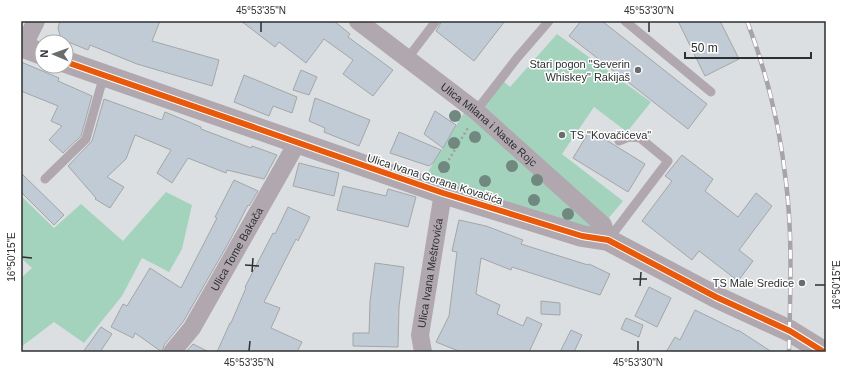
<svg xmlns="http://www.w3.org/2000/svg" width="847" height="373" font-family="Arial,sans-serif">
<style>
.green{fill:#a4d3bd}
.building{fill:#c1cbd5;stroke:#a4a6a7}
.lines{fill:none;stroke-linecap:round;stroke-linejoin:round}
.path{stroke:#a39ea2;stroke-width:2.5;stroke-dasharray:2 3;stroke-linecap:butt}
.service{stroke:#b1a7af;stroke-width:9}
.minor{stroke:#b1a7af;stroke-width:18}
.tertiary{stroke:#b1a7af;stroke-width:22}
.rail-casing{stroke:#a7a4a8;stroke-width:4.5}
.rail{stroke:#fff;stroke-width:3;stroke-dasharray:9;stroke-linecap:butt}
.cycleway-casing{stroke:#fff;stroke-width:8}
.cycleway{stroke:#e8590c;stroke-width:6}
.tree{fill:#70887f}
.ticks{fill:none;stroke:#2d2f30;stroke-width:1.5}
.poi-dot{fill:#6a6d6e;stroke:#fff;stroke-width:1.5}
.labels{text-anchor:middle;stroke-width:3;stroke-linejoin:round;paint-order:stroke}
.poi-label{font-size:11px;fill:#2d2f30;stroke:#fff;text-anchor:end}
.street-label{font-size:11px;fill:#2d2f30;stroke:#fff}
.neatline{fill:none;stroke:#2d2f30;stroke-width:1.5}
.ticks-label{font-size:10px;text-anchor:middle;fill:#2d2f30}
</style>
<rect width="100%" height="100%" fill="#dcdfe1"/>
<g class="green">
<path d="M557 34 651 102 627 132 594 107 562 154 623 201 603 225 590 234 420 185 468 106 475 111 501 79 510 87Z"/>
<path d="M166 192 192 205 182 249 169 272 142 258 122 296 84 343 54 322 21 347V278L32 268 21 258V196L54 228 81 204 123 241Z"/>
</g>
<g class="building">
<path d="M60 21H160L152 41 219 60 212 86 137 64 90 45 88 50 61 39 58 28Z"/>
<path d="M241 21H334L350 34 348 37 393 70 373 96 343 74 353 60 324 39 306 63 279 42 275 47Z"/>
<path d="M442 21H505L474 61 436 31Z"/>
<path d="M581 21H602L707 104 688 129 569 36Z"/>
<path d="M678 21H720L739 59 705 76Z"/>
<path d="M21 62 59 78 58 81 92 96 81 136 63 153 49 140 62 126 51 121 58 106 21 91Z"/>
<path d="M301 70 317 77 309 95 293 90Z"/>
<path d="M244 75 297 97 292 113 273 106 269 116 234 102Z"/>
<path d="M315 98 370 120 359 146 324 132 325 128 309 121Z"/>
<path d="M104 99 162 120 165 112 201 127V129L251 148 252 146 277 155 264 179 227 170 226 173 188 158 172 183 157 173 171 150 135 135 126 159 107 177 124 187 110 208 95 199 96 198 68 166 92 141Z"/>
<path d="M435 111 456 125 443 148 424 134Z"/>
<path d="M590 130 645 164 628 192 573 158Z"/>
<path d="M399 132 441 150 433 163 429 166 390 153Z"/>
<path d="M682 155 713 179 705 191 738 217 756 193 772 206 739 250 753 261 738 281 699 251 692 260 642 221 672 181 665 176Z"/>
<path d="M299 163 339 173 334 196 293 186Z"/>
<path d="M21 173 64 215 54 225 21 192Z"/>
<path d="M234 180 258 191 249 206 248 205 229 242 183 322 164 345 162 352 135 333 133 338 111 327 123 304 127 306 150 268 181 288 217 218 215 217Z"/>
<path d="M343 186 386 196 388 189 416 197 408 227 337 210Z"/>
<path d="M288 207 310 217 298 241 296 239 264 302 280 308 271 328 302 342 297 352H217L230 323H231L246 288 245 287 273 233 275 234Z"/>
<path d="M459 220 486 226 523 240 521 244 588 265 589 264 610 274 600 295 512 267 511 270 481 258 476 294 500 305 497 314 523 326 527 317 542 324 529 352H461L436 342 449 316 457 252 452 251Z"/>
<path d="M375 263 404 267 399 307 398 347 353 346V333H369L370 302Z"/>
<path d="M649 287 671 298 657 327 635 316Z"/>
<path d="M541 301 560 303V315L541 314Z"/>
<path d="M695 310 738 331V330L772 352H666L675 337 680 340Z"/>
<path d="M626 318 643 325 639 337 621 329Z"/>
<path d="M101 327 112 334 100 352H83Z"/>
<path d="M571 330 582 335 574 352H560Z"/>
<path d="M193 344 209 352H186Z"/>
</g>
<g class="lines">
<path class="path" d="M441 173 469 126"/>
<g class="service">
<path d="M625 21 711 92"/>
<path d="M407 59 436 21"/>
<path d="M476 111 517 58 549 21"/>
<path d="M45 179 86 139 104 75"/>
<path d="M608 240 668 161 640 138 629 137 619 141"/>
</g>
<g class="minor">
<path id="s1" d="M358 21 476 111 603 225 608 240"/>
<path d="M23 47 36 21"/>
<path id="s2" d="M172 352 192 328 297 143"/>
<path id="s3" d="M423 352 420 335 443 193"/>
</g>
<g class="tertiary">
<path d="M21 46 42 54"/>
<path d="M66 62 443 193 582 236 608 240 716 297 790 331 824 352"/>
</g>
<defs>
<path id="rail" d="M747 21C767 73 780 127 786 182 793 238 790 296 789 352"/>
</defs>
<use href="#rail" class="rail-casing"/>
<use href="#rail" class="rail"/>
<defs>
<path id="cycleway" d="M66 62 443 193 582 236 608 240 716 297 790 331 824 352"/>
</defs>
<use href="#cycleway" class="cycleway-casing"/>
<use href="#cycleway" class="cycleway"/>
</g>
<g class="tree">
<circle cx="455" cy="116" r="6"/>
<circle cx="475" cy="137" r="6"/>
<circle cx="454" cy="143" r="6"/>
<circle cx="512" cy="166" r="6"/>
<circle cx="444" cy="167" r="6"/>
<circle cx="537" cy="180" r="6"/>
<circle cx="485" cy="181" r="6"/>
<circle cx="534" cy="200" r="6"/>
<circle cx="568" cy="214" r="6"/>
</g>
<path class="ticks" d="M261 32V22M649 32V22M22 257 32 258M245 265 259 266M252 272 253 258M633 279H647M815 285H825M640 286 641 272M249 351 250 341M638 351V341"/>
<g class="poi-dot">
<circle cx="638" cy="70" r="4"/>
<circle cx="562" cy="135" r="4"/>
<circle cx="802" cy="283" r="4"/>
</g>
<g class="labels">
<g class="poi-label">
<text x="630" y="68">Stari pogon "Severin<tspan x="630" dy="13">Whiskey" Rakijaš</tspan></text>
<text x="570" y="139" text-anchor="start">TS "Kovačićeva"</text>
<text x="794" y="287">TS Male Sredice</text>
</g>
<g class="street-label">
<text dy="4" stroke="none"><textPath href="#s1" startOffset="167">Ulica Milana i Naste Rojc</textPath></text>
<text transform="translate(435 179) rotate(18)" y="4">Ulica Ivana Gorana Kovačića</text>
<text dy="4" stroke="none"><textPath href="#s2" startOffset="122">Ulica Tome Bakača</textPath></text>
<text dy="4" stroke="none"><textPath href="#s3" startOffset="80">Ulica Ivana Meštrovića</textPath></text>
</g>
</g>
<rect width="847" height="373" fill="none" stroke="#ffffff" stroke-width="44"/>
<g transform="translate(54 54) rotate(272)"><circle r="19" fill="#ffffff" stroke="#abacac"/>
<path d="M0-3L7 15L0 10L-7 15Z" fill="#6a6d6e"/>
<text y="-6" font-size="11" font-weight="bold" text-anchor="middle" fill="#2d2f30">N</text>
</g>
<path d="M685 52v6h126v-6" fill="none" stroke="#2d2f30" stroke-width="2"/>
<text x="691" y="52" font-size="12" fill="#2d2f30" stroke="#ffffff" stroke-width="3" paint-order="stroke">50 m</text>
<rect x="22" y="22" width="803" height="329" class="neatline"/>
<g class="ticks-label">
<text x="261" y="14">45°53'35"N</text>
<text x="649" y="14">45°53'30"N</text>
<text transform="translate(11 257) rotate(-90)" y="4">16°50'15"E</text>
<text transform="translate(836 285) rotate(-90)" y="4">16°50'15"E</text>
<text x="249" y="366">45°53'35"N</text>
<text x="638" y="366">45°53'30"N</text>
</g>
</svg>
